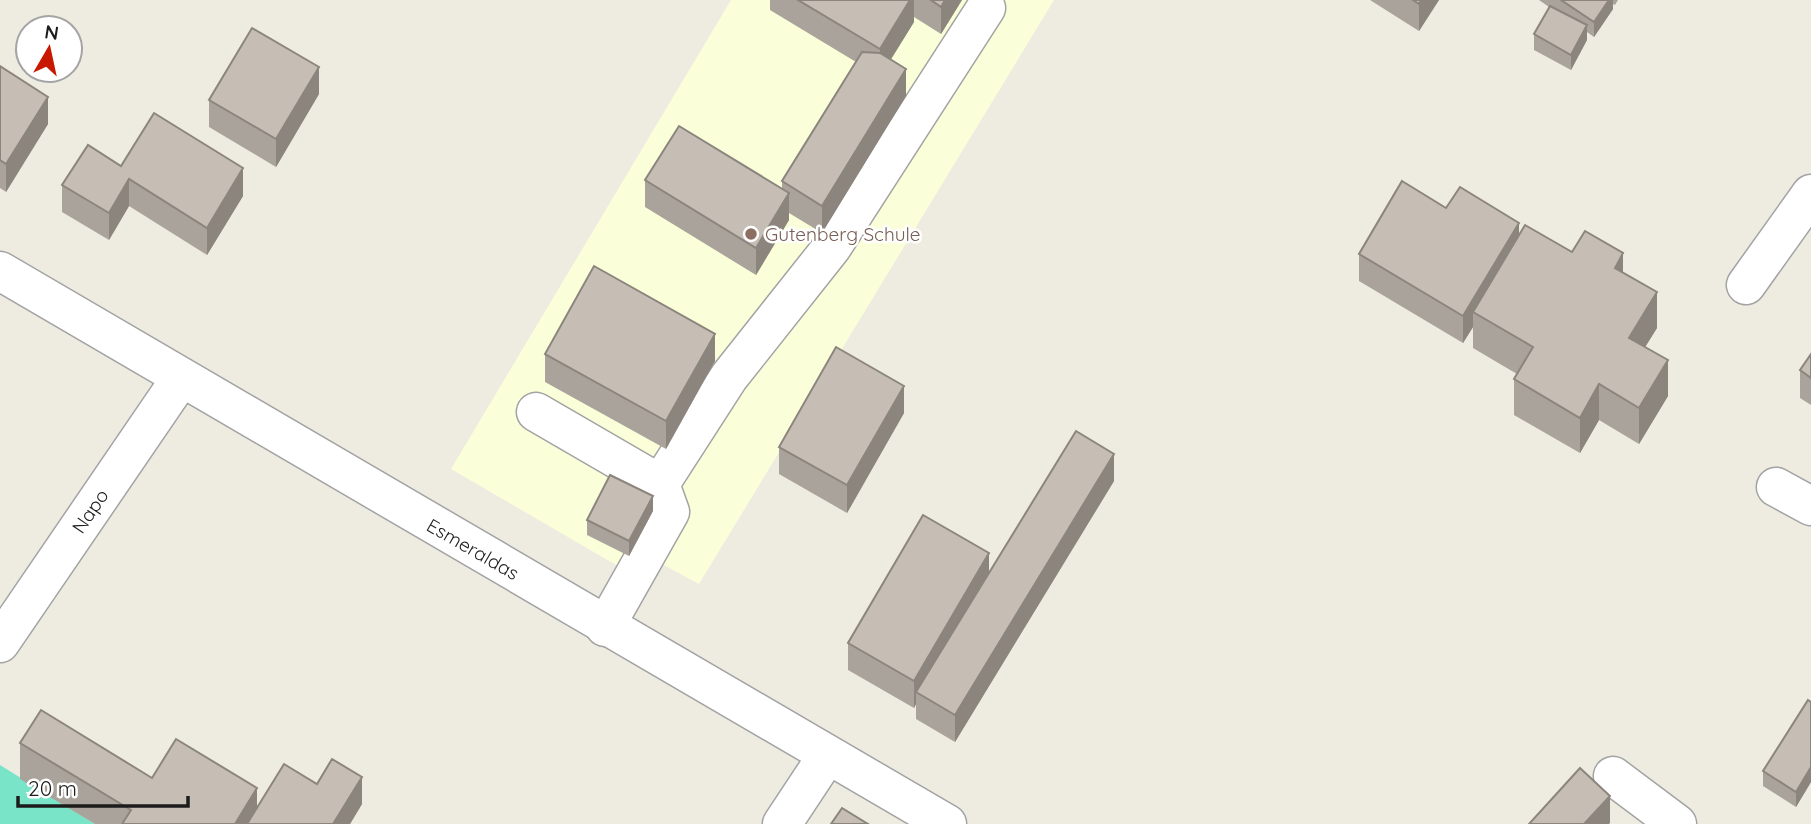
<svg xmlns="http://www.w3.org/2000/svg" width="1811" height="824" font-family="Quicksand,sans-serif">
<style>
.education{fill:#faffd9}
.pitch{fill:#79e4c7}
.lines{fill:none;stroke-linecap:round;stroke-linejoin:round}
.minor-casing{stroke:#a3a3a3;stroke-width:41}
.minor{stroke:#fff;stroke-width:38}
.wall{fill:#aaa39b}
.shaded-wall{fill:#8b857e}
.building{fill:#c6beb4;stroke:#8b857e;stroke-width:2}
.education-dot{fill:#8d6e63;stroke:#fff;stroke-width:2.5}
.labels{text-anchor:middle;stroke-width:5;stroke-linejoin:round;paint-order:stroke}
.education-label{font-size:19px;fill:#785e54;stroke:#fff;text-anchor:start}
.street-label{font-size:19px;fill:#1c1c1c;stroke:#fff}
</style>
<rect width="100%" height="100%" fill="#eeece1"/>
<path class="education" d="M731 0H1054L699 584 647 556 635 576 451 469Z"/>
<path class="pitch" d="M0 765 95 824H0Z"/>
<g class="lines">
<defs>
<g id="minor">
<path d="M0 271 947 824"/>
<path d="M1746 285 1811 194"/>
<path d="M536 412 660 484"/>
<path d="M1776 487 1811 506"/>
<path d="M605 627 670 512 660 484 729 377 832 247 986 8"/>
<path d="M0 643 181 378"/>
<path d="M1613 776 1677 824"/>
<path d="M782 824 827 756"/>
</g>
</defs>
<use href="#minor" class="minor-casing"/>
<use href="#minor" class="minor"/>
</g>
<g class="wall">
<path d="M770 0H962L941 34 914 17V22L891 59 906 96 822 233 789 213V220L756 275 645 207V180L782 189V181L856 62 770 10Z"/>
<path d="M1370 0H1439L1419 31Z"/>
<path d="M1539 0H1618L1615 5 1613 4V9L1594 37 1587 32V40L1571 70 1534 50V34L1549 7Z"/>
<path d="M0 66 48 124 6 192 0 188Z"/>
<path d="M319 94 276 167 209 127V100Z"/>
<path d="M121 166 243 196 207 255 129 206 109 240 62 212V185Z"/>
<path d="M1446 208 1519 235 1572 252 1623 273 1657 328 1645 347 1668 396 1639 444 1599 420 1580 453 1514 415V379L1517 374 1473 348V327L1463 343 1359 281V254Z"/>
<path d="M545 354 715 361 666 449 545 382Z"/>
<path d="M1811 354V405L1800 398V370Z"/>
<path d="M904 413 847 513 779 474V447Z"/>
<path d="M1114 481 955 742 916 719V704L914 708 848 670V643L989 573Z"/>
<path d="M653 511 629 556 587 535V520Z"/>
<path d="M1811 702V782L1796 807 1763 786V771Z"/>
<path d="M20 743 257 808 317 784 362 804 350 824H95L20 779Z"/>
</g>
<g class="shaded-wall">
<path d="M910 0H914V22L880 77V49Z"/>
<path d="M945 0H962L941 34V7Z"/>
<path d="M1421 0H1439L1419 31V4Z"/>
<path d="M1609 0H1613V9L1594 37V22Z"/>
<path d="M1587 25V40L1571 70V55Z"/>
<path d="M319 67V94L276 167V139Z"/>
<path d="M906 69V96L822 233V206Z"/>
<path d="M48 97V124L6 192V164Z"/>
<path d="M243 168V196L207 255V228Z"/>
<path d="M129 179V206L109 240V213Z"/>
<path d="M789 193V220L756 275V248Z"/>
<path d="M1519 223V250L1473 312V327L1463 343V316Z"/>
<path d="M1623 253V289L1615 268Z"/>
<path d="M1657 292V328L1629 373V338Z"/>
<path d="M715 334V361L666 449V421Z"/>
<path d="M1668 360V396L1639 444V408Z"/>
<path d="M1599 384V420L1580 453V418Z"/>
<path d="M904 386V413L847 513V485Z"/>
<path d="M1114 454V481L955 742V715Z"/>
<path d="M653 496V511L629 556V541Z"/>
<path d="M989 553V581L916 692V704L914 708V681Z"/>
<path d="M1811 767V782L1796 807V792Z"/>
<path d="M362 777V804L350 824H333Z"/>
<path d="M257 788V824H235Z"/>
<path d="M1610 796V823L1609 824H1584Z"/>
</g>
<g class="building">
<path d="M798 0H910L880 49Z"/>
<path d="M931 0H945L941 7Z"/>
<path d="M1413 0H1421L1419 4Z"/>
<path d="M1561 0H1609L1594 22Z"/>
<path d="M1550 6 1587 25 1571 55 1534 34Z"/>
<path d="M252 28 319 67 276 139 209 100Z"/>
<path d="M862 52 880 53 906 69 822 206 782 181Z"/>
<path d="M0 66 48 97 6 164 0 160Z"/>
<path d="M154 113 243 168 207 228 129 179 109 213 62 185 88 145 121 166Z"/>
<path d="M679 126 789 193 756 248 645 180Z"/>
<path d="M1402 181 1446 208 1460 187 1519 223 1463 316 1359 254Z"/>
<path d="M1525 225 1572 252 1585 231 1623 253 1615 268 1657 292 1629 338 1668 360 1639 408 1599 384 1580 418 1514 379 1533 347 1473 312Z"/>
<path d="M594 266 715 334 666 421 545 354Z"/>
<path d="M836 347 904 386 847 485 779 447Z"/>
<path d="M1811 354V378L1800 370Z"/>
<path d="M1076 431 1114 454 955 715 916 692Z"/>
<path d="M610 475 653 496 629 541 587 520Z"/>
<path d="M923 515 989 553 914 681 848 643Z"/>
<path d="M1808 700 1811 702V767L1796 792 1763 771Z"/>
<path d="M41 710 152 778 176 739 257 788 235 824H122L131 810 20 743Z"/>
<path d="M332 759 362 777 333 824H247L284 764 317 784Z"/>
<path d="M1580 768 1610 796 1584 824H1529Z"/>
<path d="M842 808 868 824H831Z"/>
</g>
<circle class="education-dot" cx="751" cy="234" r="7"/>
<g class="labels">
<g class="education-label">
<text x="765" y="241">Gutenberg Schule</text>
</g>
<g class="street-label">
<text transform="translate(90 511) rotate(-56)" y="7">Napo</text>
<text transform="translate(473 549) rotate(30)" y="7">Esmeraldas</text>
</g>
</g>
<g transform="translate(49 49) rotate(9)"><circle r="33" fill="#ffffff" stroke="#a4a4a4" stroke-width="2"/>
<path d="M0-5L12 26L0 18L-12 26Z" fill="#c81800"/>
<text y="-10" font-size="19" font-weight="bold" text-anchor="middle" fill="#1c1c1c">N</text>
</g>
<path d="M18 796v10h170v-10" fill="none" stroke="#1c1c1c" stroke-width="3.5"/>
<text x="28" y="796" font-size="21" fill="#1c1c1c" stroke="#ffffff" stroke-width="5" paint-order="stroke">20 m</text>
</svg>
